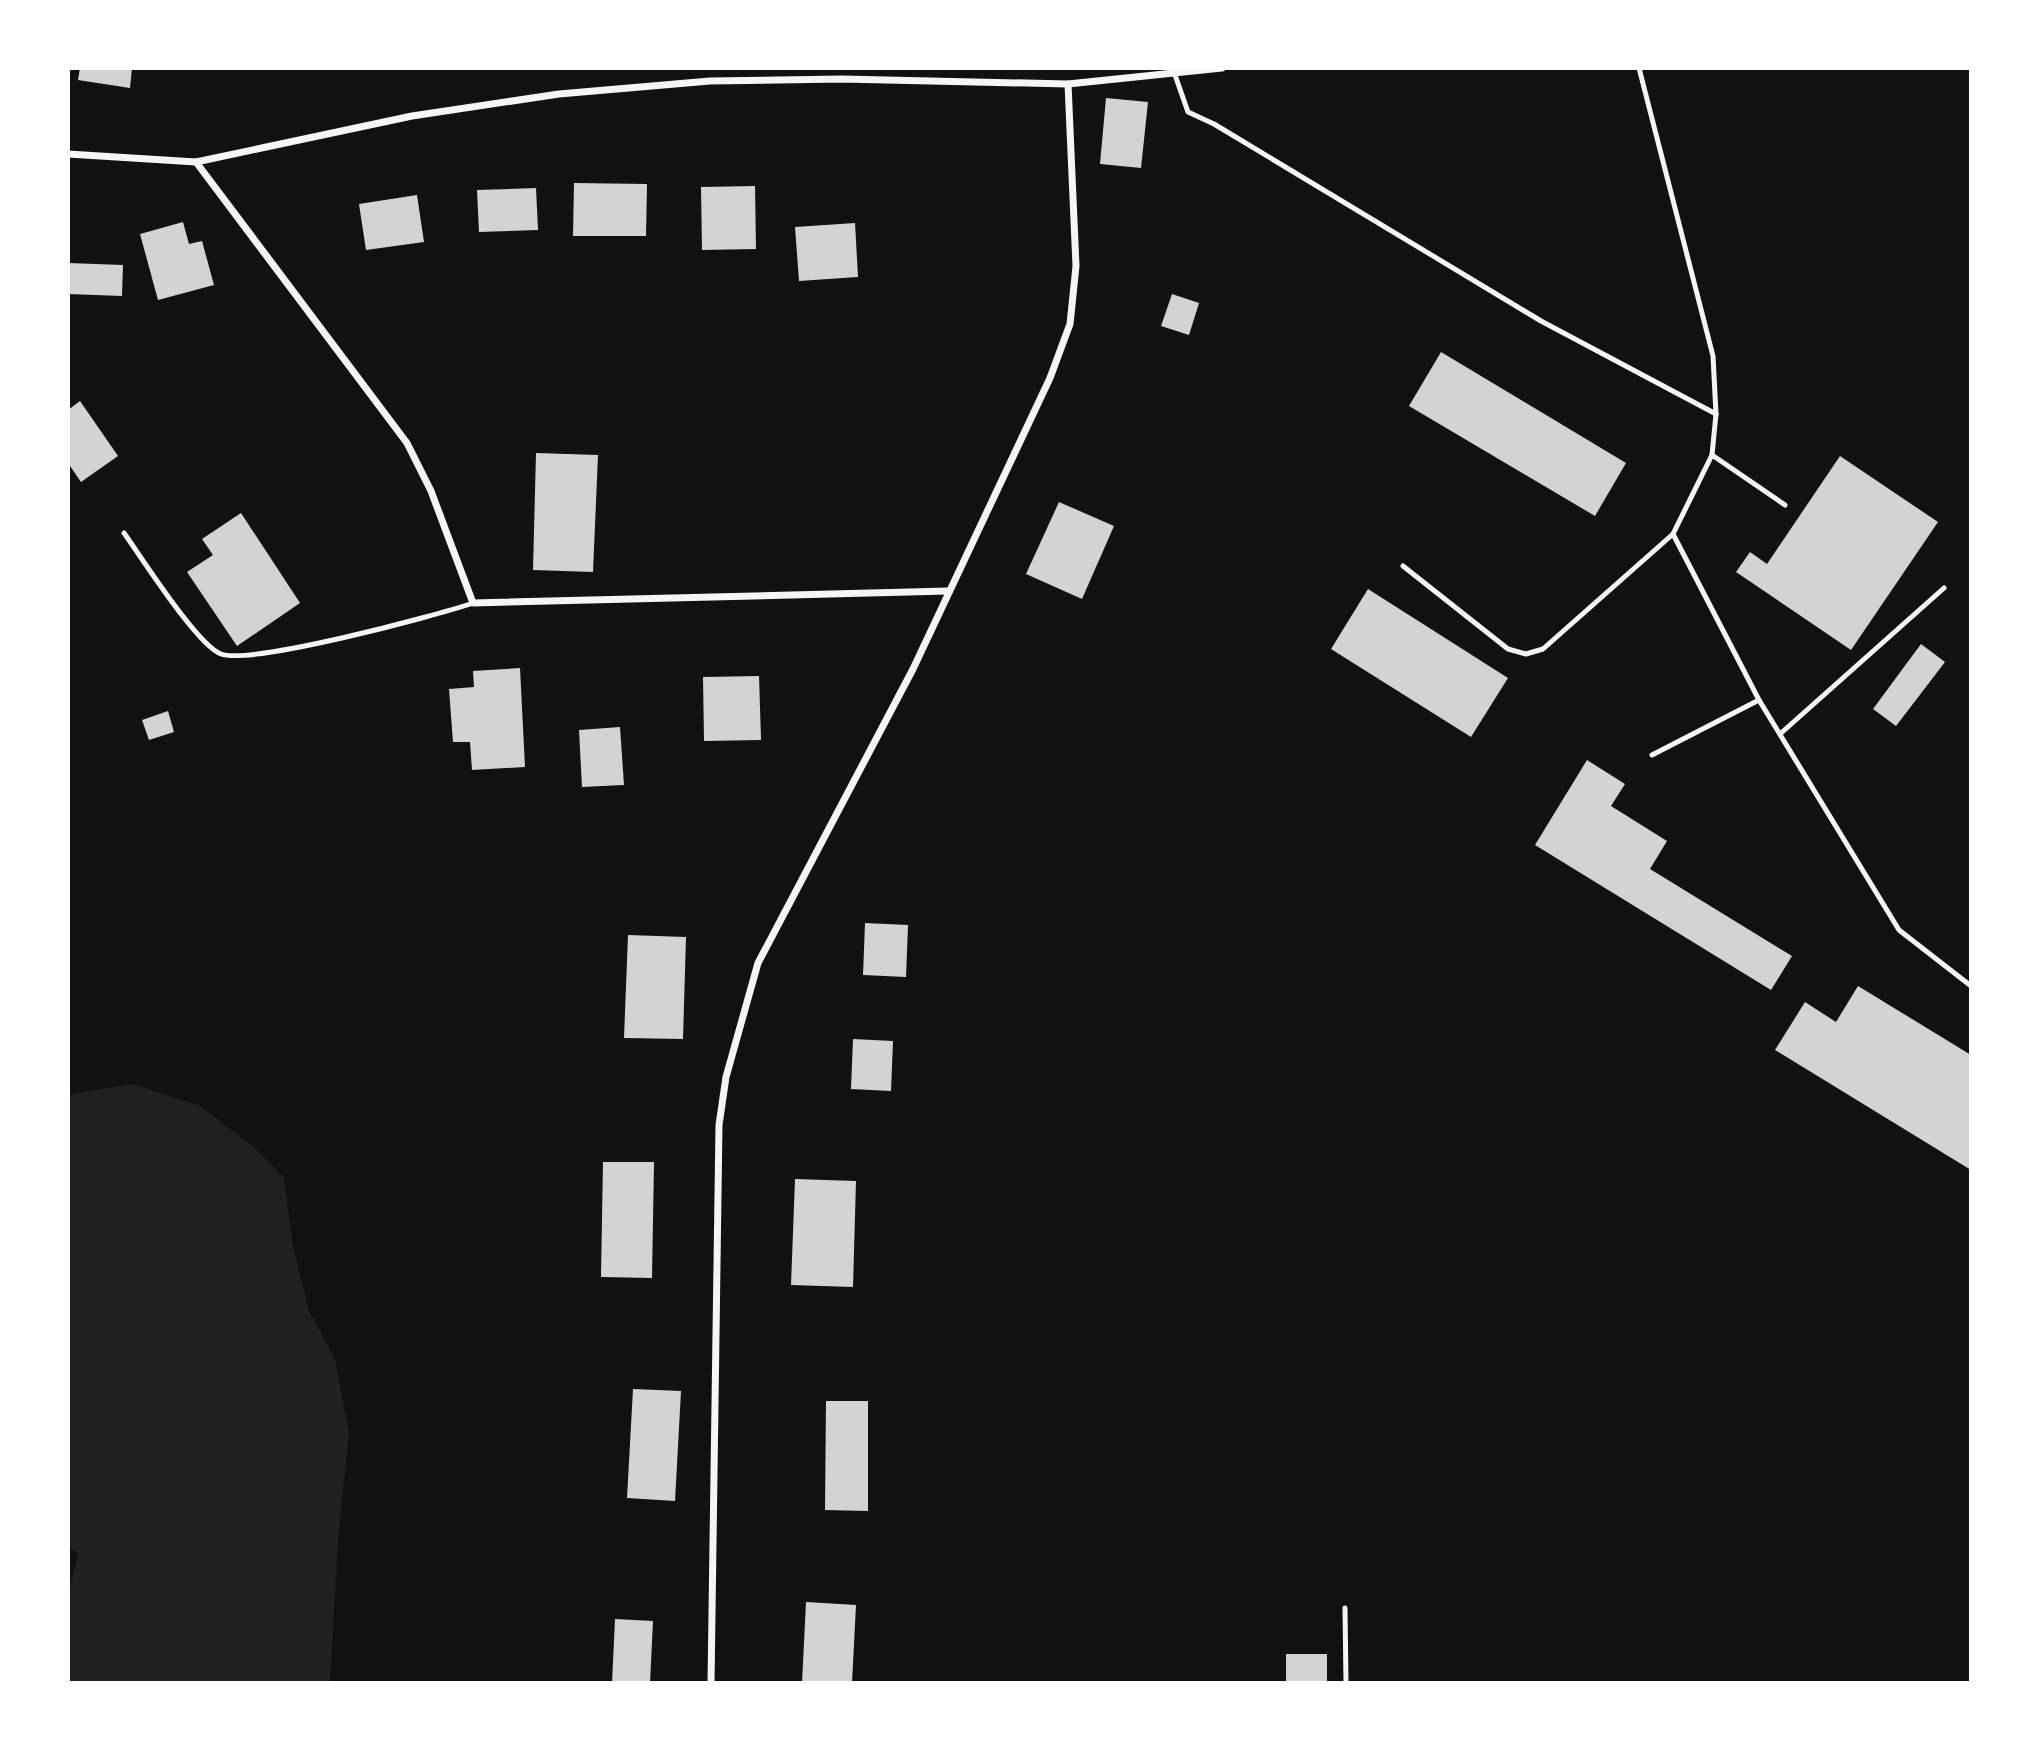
<svg xmlns="http://www.w3.org/2000/svg" width="2039" height="1751" font-family="Mulish,sans-serif">
<style>
.green{fill:#202020}
.building{fill:#d3d3d3}
.lines{fill:none;stroke-linecap:round;stroke-linejoin:round}
.service{stroke:#f5f5f5;stroke-width:5}
.minor{stroke:#f5f5f5;stroke-width:7}
</style>
<rect width="100%" height="100%" fill="#111"/>
<path class="green" d="M132 1084 200 1106 255 1148 284 1178 293 1247 309 1311 335 1359 349 1433 338 1541 330 1683H68V1596L78 1554 68 1544V1097L72 1094Z"/>
<g class="building">
<path d="M80 68H132L130 88 78 80Z"/>
<path d="M1106 98 1148 102 1141 168 1100 164Z"/>
<path d="M574 183 647 184 646 236H573Z"/>
<path d="M755 186 756 249 702 250 701 187Z"/>
<path d="M536 188 538 230 479 232 477 190Z"/>
<path d="M417 195 424 242 366 250 359 204Z"/>
<path d="M183 222 189 244 202 241 214 285 158 300 140 234Z"/>
<path d="M855 223 858 277 799 281 795 227Z"/>
<path d="M68 263 123 265 122 296 68 294Z"/>
<path d="M1172 294 1199 303 1189 335 1161 326Z"/>
<path d="M1441 352 1626 463 1595 516 1409 406Z"/>
<path d="M80 401 118 456 81 482 68 463V410Z"/>
<path d="M536 453 598 455 593 572 533 570Z"/>
<path d="M1840 456 1938 522 1851 650 1736 572 1750 552 1767 564Z"/>
<path d="M1059 502 1114 526 1082 599 1026 574Z"/>
<path d="M241 513 300 603 237 646 187 572 213 555 202 539Z"/>
<path d="M1368 589 1508 678 1471 737 1331 649Z"/>
<path d="M1921 644 1945 662 1896 726 1873 709Z"/>
<path d="M520 668 525 767 472 770 470 742H453L449 689 474 687 473 671Z"/>
<path d="M759 676 761 740 704 741 703 677Z"/>
<path d="M168 711 174 732 149 740 142 720Z"/>
<path d="M620 727 624 785 582 787 579 730Z"/>
<path d="M1587 760 1625 784 1611 806 1667 841 1650 869 1792 956 1771 990 1535 845Z"/>
<path d="M865 923 908 925 906 977 863 975Z"/>
<path d="M628 935 686 937 683 1039 624 1038Z"/>
<path d="M1858 986 1971 1055V1170L1775 1050 1805 1002 1836 1022Z"/>
<path d="M853 1039 893 1041 891 1091 851 1089Z"/>
<path d="M603 1162H654L652 1278 601 1277Z"/>
<path d="M795 1179 856 1181 853 1287 791 1285Z"/>
<path d="M633 1389 681 1391 675 1501 627 1498Z"/>
<path d="M826 1401H868V1511L825 1510Z"/>
<path d="M806 1602 856 1605 852 1683H802Z"/>
<path d="M615 1619 653 1621 650 1683H612Z"/>
<rect x="1286" y="1654" width="41" height="29"/>
</g>
<g class="lines">
<g class="service">
<path d="M1175 75 1188 112 1214 124 1541 321 1716 414"/>
<path d="M1712 455 1785 505"/>
<path d="M124 533C142 558 197 645 221 654 251 665 435 616 473 603"/>
<path d="M1673 534 1759 700 1899 930 1971 986"/>
<path d="M1403 566 1508 649 1526 654 1543 649 1673 534 1712 455 1716 414 1713 356 1639 68"/>
<path d="M1780 734 1944 588"/>
<path d="M1652 755 1759 700"/>
<path d="M1345 1608 1346 1683"/>
</g>
<g class="minor">
<path d="M68 154 196 162 412 116 559 94 710 81 842 79 1068 84 1222 68"/>
<path d="M196 162 407 443 431 491 473 603 948 591"/>
<path d="M711 1683 719 1125 726 1077 758 963 913 669 1050 378 1070 324 1076 266 1068 84"/>
</g>
</g>
<rect width="2039" height="1751" fill="none" stroke="#ffffff" stroke-width="140"/>
</svg>
